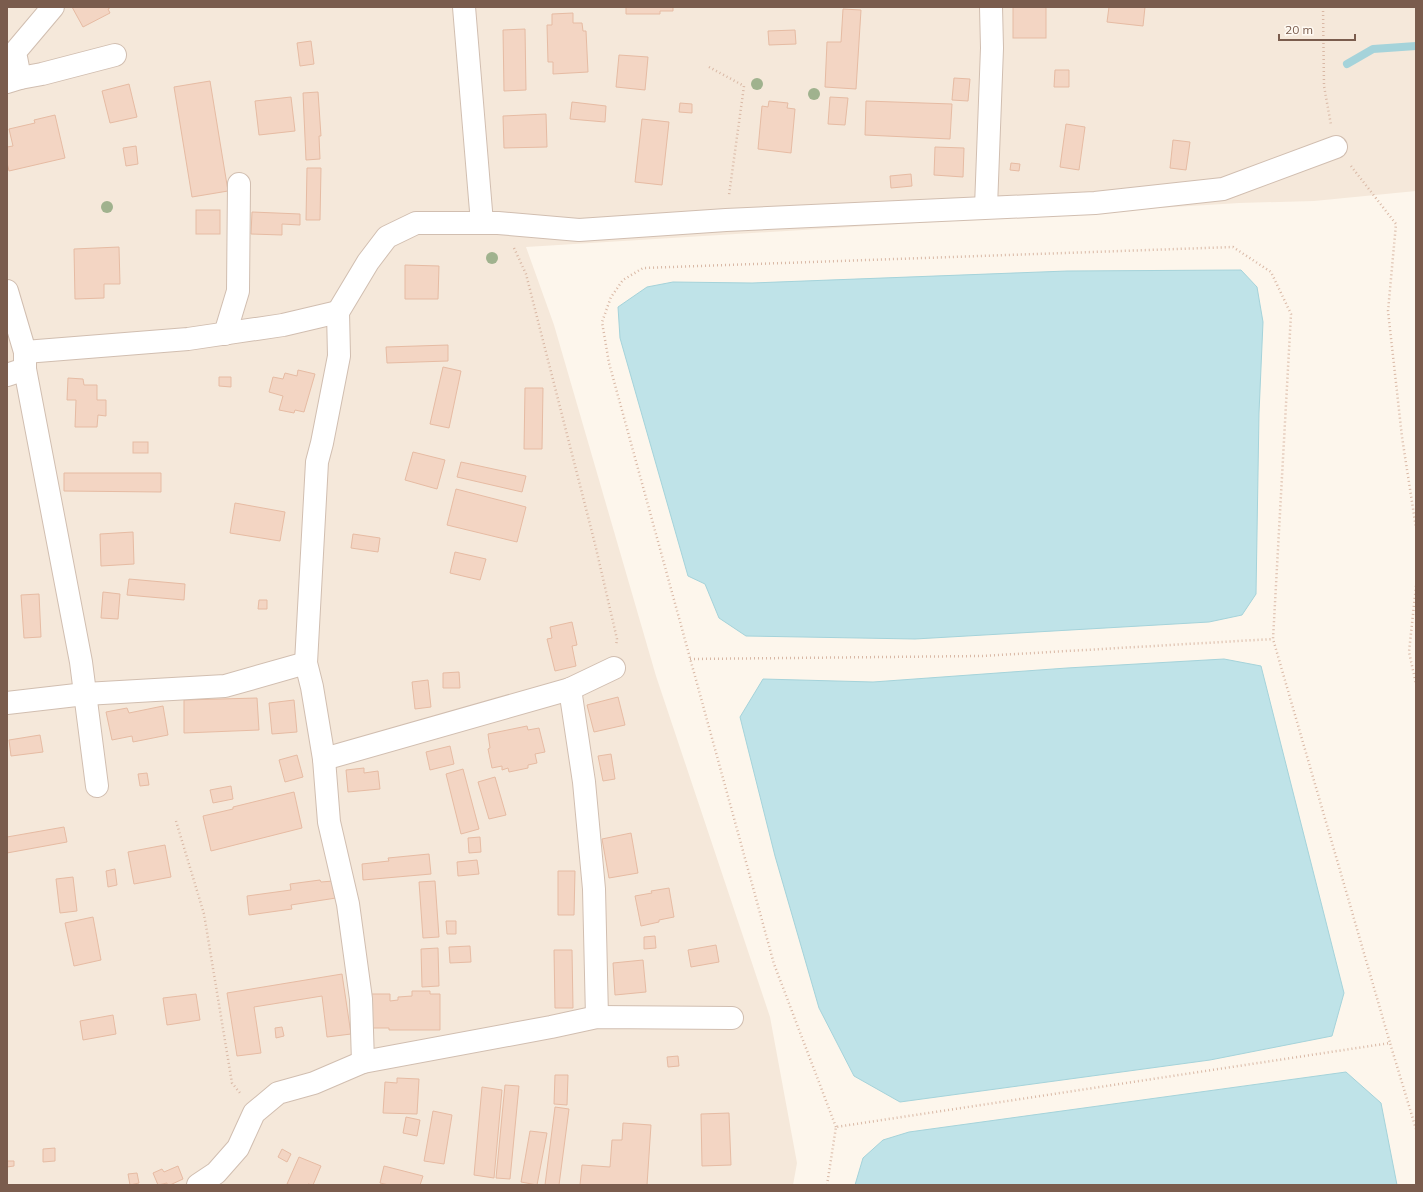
<svg xmlns="http://www.w3.org/2000/svg" width="1423" height="1192" font-family="Mulish,sans-serif">
<style>
.residential{fill:#f5e8da}
.water{fill:#bfe3e8;stroke:#a5d3da}
.lines{fill:none;stroke-linecap:round;stroke-linejoin:round}
.stream{stroke:#a5d3da;stroke-width:8}
.building{fill:#f3d5c3;stroke:#e6bba3}
.minor-casing{stroke:#d1beb0;stroke-width:24}
.path{stroke:#d9b8a5;stroke-width:2.5;stroke-dasharray:1 3;stroke-linecap:butt}
.minor{stroke:#fff;stroke-width:22}
.tree{fill:#a0b28e}
</style>
<rect width="100%" height="100%" fill="#fdf6ec"/>
<path class="residential" d="M7 7H1416V191L1314 201 1239 203 526 247 554 325 656 676 770 1017 797 1163 793 1185H7Z"/>
<g class="water">
<path d="M1241 270 1257 287 1263 322 1259 413 1256 594 1242 615 1209 622 915 639 746 636 719 618 705 584 688 576 620 338 618 307 647 287 673 282 752 283 1067 271Z"/>
<path d="M1224 659 1261 666 1344 993 1332 1036 1210 1060 900 1102 854 1076 819 1008 775 856 740 717 763 679 873 682 1067 668Z"/>
<path d="M1346 1072 1381 1103 1397 1185H855L863 1158 883 1140 909 1132Z"/>
</g>
<g class="lines">
<path class="stream" d="M1347 64 1373 49 1416 46"/>
</g>
<g class="building">
<path d="M72 7H111L108 9 110 13 83 27Z"/>
<path d="M626 7H673V11H660V14H626Z"/>
<rect x="1013" y="7" width="33" height="31"/>
<path d="M1109 7H1145L1143 26 1107 22Z"/>
<path d="M843 9 861 10 856 89 825 87 827 42H841Z"/>
<path d="M573 13V23H582L583 31H586L588 72 553 74V62H548L547 25H552V14Z"/>
<path d="M525 29 526 90 504 91 503 30Z"/>
<path d="M795 30 796 44 769 45 768 31Z"/>
<path d="M311 41 314 64 300 66 297 43Z"/>
<path d="M619 55 648 57 645 90 616 87Z"/>
<path d="M1055 70H1069V87H1054Z"/>
<path d="M954 78 970 79 968 101 952 100Z"/>
<path d="M210 81 228 191 192 197 174 87Z"/>
<path d="M129 84 137 117 110 123 102 91Z"/>
<path d="M318 92 321 136H319L320 159 306 160 303 93Z"/>
<path d="M291 97 295 131 259 135 255 101Z"/>
<path d="M830 97 848 98 845 125 828 124Z"/>
<path d="M769 101 788 103 787 108 795 109 791 153 758 149 762 106 768 107Z"/>
<path d="M866 101 952 104 950 139 865 135Z"/>
<path d="M572 102 606 106 605 122 570 119Z"/>
<path d="M680 103 692 104V113L679 112Z"/>
<path d="M546 114 547 147 504 148 503 116Z"/>
<path d="M55 115 65 158 9 171 7 163V147L13 146 9 129 35 123 34 120Z"/>
<path d="M642 119 669 122 662 185 635 182Z"/>
<path d="M1066 124 1085 127 1079 170 1060 167Z"/>
<path d="M1173 140 1190 142 1186 170 1170 168Z"/>
<path d="M136 146 138 164 126 166 123 148Z"/>
<path d="M935 147 964 148 963 177 934 175Z"/>
<path d="M1011 163 1020 164 1019 171 1010 170Z"/>
<path d="M307 168H321L320 220H306Z"/>
<path d="M911 174 912 186 891 188 890 176Z"/>
<rect x="196" y="210" width="24" height="24"/>
<path d="M252 212 300 214V225L282 224V235L251 234Z"/>
<path d="M119 247 120 284H104V298L75 299 74 249Z"/>
<path d="M405 265 439 266 438 299H405Z"/>
<path d="M448 345V361L387 363 386 347Z"/>
<path d="M443 367 461 371 449 428 430 424Z"/>
<path d="M298 370 315 374 304 412 295 410 294 413 279 410 283 396 269 392 273 377 283 379 285 373 297 376Z"/>
<path d="M219 377H231V387L219 386Z"/>
<path d="M68 378 83 379 84 385H97V400H106V416L98 415 97 427H75L76 400H67Z"/>
<path d="M525 388H543L542 449H524Z"/>
<rect x="133" y="442" width="15" height="11"/>
<path d="M413 452 445 460 437 489 405 480Z"/>
<path d="M461 462 526 476 522 492 457 477Z"/>
<path d="M64 473H161V492L64 491Z"/>
<path d="M456 489 526 507 517 542 447 525Z"/>
<path d="M235 503 285 512 280 541 230 533Z"/>
<path d="M133 532 134 564 101 566 100 534Z"/>
<path d="M353 534 380 538 378 552 351 548Z"/>
<path d="M455 552 486 559 480 580 450 573Z"/>
<path d="M129 579 185 584 184 600 127 595Z"/>
<path d="M103 592 120 594 118 619 101 618Z"/>
<path d="M39 594 41 637 24 638 21 595Z"/>
<path d="M259 600H267V609H258Z"/>
<path d="M572 622 577 645 572 646 576 666 555 671 547 639 552 638 550 627Z"/>
<path d="M459 672 460 688H443V673Z"/>
<path d="M428 680 431 707 415 709 412 682Z"/>
<path d="M618 697 625 725 594 732 587 705Z"/>
<path d="M257 698 259 730 184 733V700Z"/>
<path d="M294 700 297 732 272 734 269 703Z"/>
<path d="M163 706 168 735 133 742 132 736 112 740 106 712 127 708 129 713Z"/>
<path d="M527 726 528 730 539 728 545 752 535 754 537 763 528 765V768L509 772 508 768 502 770V766L492 768 488 749 490 748 488 734Z"/>
<path d="M40 735 43 752 11 756 9 740Z"/>
<path d="M450 746 454 764 430 770 426 752Z"/>
<path d="M611 754 615 779 603 781 598 756Z"/>
<path d="M297 755 303 777 285 782 279 760Z"/>
<path d="M364 768V773L378 771 380 789 348 792 346 770Z"/>
<path d="M463 769 479 829 461 834 446 774Z"/>
<path d="M147 773 149 785 140 786 138 774Z"/>
<path d="M495 777 506 815 489 819 478 782Z"/>
<path d="M231 786 233 799 213 803 210 790Z"/>
<path d="M294 792 302 828 211 851 203 816 233 809V807Z"/>
<path d="M64 827 67 842 7 853V837Z"/>
<path d="M631 833 638 873 609 878 602 839Z"/>
<path d="M480 837 481 852 469 853 468 838Z"/>
<path d="M165 845 171 877 134 884 128 852Z"/>
<path d="M429 854 431 874 363 880 362 864 389 861 388 858Z"/>
<path d="M477 860 479 874 458 876 457 862Z"/>
<path d="M115 869 117 885 108 887 106 871Z"/>
<path d="M558 871H575L574 915H558Z"/>
<path d="M73 877 77 911 60 913 56 879Z"/>
<path d="M320 880 321 882 333 881 336 898 291 905 292 909 249 915 247 896 291 890 290 884Z"/>
<path d="M435 881 439 937 423 938 419 882Z"/>
<path d="M669 888 674 917 659 920V922L641 926 635 896 652 893 651 891Z"/>
<path d="M93 917 101 960 74 966 65 923Z"/>
<path d="M446 921H456V934H447Z"/>
<path d="M655 936 656 948 644 949V937Z"/>
<path d="M716 945 719 962 691 967 688 950Z"/>
<path d="M470 946 471 962 450 963 449 947Z"/>
<path d="M438 948 439 986 422 987 421 949Z"/>
<path d="M554 950H572L573 1008H555Z"/>
<path d="M643 960 646 992 615 995 613 963Z"/>
<path d="M342 974 351 1034 327 1037 322 996 254 1007 261 1053 237 1056 227 993Z"/>
<path d="M412 991H430V994H440V1030H389V1028H371L370 994H390V1001L398 1000V997L412 996Z"/>
<path d="M196 994 200 1020 167 1025 163 998Z"/>
<path d="M113 1015 116 1034 83 1040 80 1021Z"/>
<path d="M282 1027 284 1036 276 1038 275 1028Z"/>
<path d="M678 1056 679 1066 668 1067 667 1057Z"/>
<path d="M555 1075H568L567 1105 554 1104Z"/>
<path d="M397 1078 419 1079 417 1114 383 1113 385 1082 397 1083Z"/>
<path d="M505 1085 519 1086 510 1179 496 1178Z"/>
<path d="M482 1087 502 1090 494 1178 474 1175Z"/>
<path d="M555 1107 569 1109 559 1185H545Z"/>
<path d="M433 1111 452 1115 444 1164 424 1161Z"/>
<path d="M729 1113 731 1165 702 1166 701 1114Z"/>
<path d="M406 1117 420 1120 417 1136 403 1133Z"/>
<path d="M623 1123 651 1125 647 1185H580L582 1165 610 1167 612 1140H622Z"/>
<path d="M530 1131 547 1133 537 1185 521 1182Z"/>
<path d="M55 1148V1161L43 1162V1149Z"/>
<path d="M282 1149 291 1154 287 1162 278 1157Z"/>
<path d="M299 1157 321 1166 313 1185 308 1184 307 1185H291L287 1184Z"/>
<path d="M7 1161H14V1166L7 1167Z"/>
<path d="M178 1166 183 1179 170 1185H167V1183L158 1185 153 1173 162 1169 164 1172Z"/>
<path d="M384 1166 423 1176 420 1185H389L380 1183Z"/>
<path d="M137 1173 139 1183 130 1185 128 1174Z"/>
</g>
<g class="lines">
<defs>
<g id="minor">
<path d="M464 7 482 223"/>
<path d="M20 78 15 52 53 7"/>
<path d="M7 82 20 78 42 74 115 55"/>
<path d="M986 207 992 48 991 7"/>
<path d="M7 291 25 352V369L81 662 97 786"/>
<path d="M225 334 238 291 239 184"/>
<path d="M25 352 188 339 283 325 338 312"/>
<path d="M7 375 25 369"/>
<path d="M570 689 584 782 594 889 597 1017"/>
<path d="M7 703 85 694 225 686 306 663"/>
<path d="M324 759 570 689 614 668"/>
<path d="M363 1062 361 999 348 904 329 822 324 759 312 687 306 663 317 462 322 443 339 356 338 312 368 262 387 237 416 223H498L579 230 726 220 1095 203 1223 189 1336 147"/>
<path d="M198 1185 216 1173 238 1148 254 1113 278 1093 314 1083 363 1062 551 1027 597 1017 732 1018"/>
</g>
</defs>
<use href="#minor" class="minor-casing"/>
<g class="path">
<path d="M1323 7 1324 86 1331 125"/>
<path d="M709 67 744 86 729 195"/>
<path d="M1351 166 1396 224 1388 311 1402 437 1416 528"/>
<path d="M514 248 526 274 595 544 617 639 616 646"/>
<path d="M1416 586 1409 652 1416 684"/>
<path d="M690 659 982 656 1273 639"/>
<path d="M176 821 204 914 232 1083 240 1093"/>
<path d="M836 1127 774 964 609 363 602 322 611 297 623 280 643 268 1233 247 1271 272 1291 314 1273 639 1390 1043"/>
<path d="M827 1185 836 1127 1390 1043 1416 1129"/>
</g>
<use href="#minor" class="minor"/>
</g>
<g class="tree">
<circle cx="757" cy="84" r="6"/>
<circle cx="814" cy="94" r="6"/>
<circle cx="107" cy="207" r="6"/>
<circle cx="492" cy="258" r="6"/>
</g>
<rect width="1423" height="1192" fill="none" stroke="#7a5c4d" stroke-width="16"/>
<path d="M1279 34v6h76v-6" fill="none" stroke="#7a5c4d" stroke-width="2"/>
<text x="1285" y="34" font-size="12" fill="#7a5c4d" stroke="#fffaf3" stroke-width="3" paint-order="stroke">20 m</text>
</svg>
